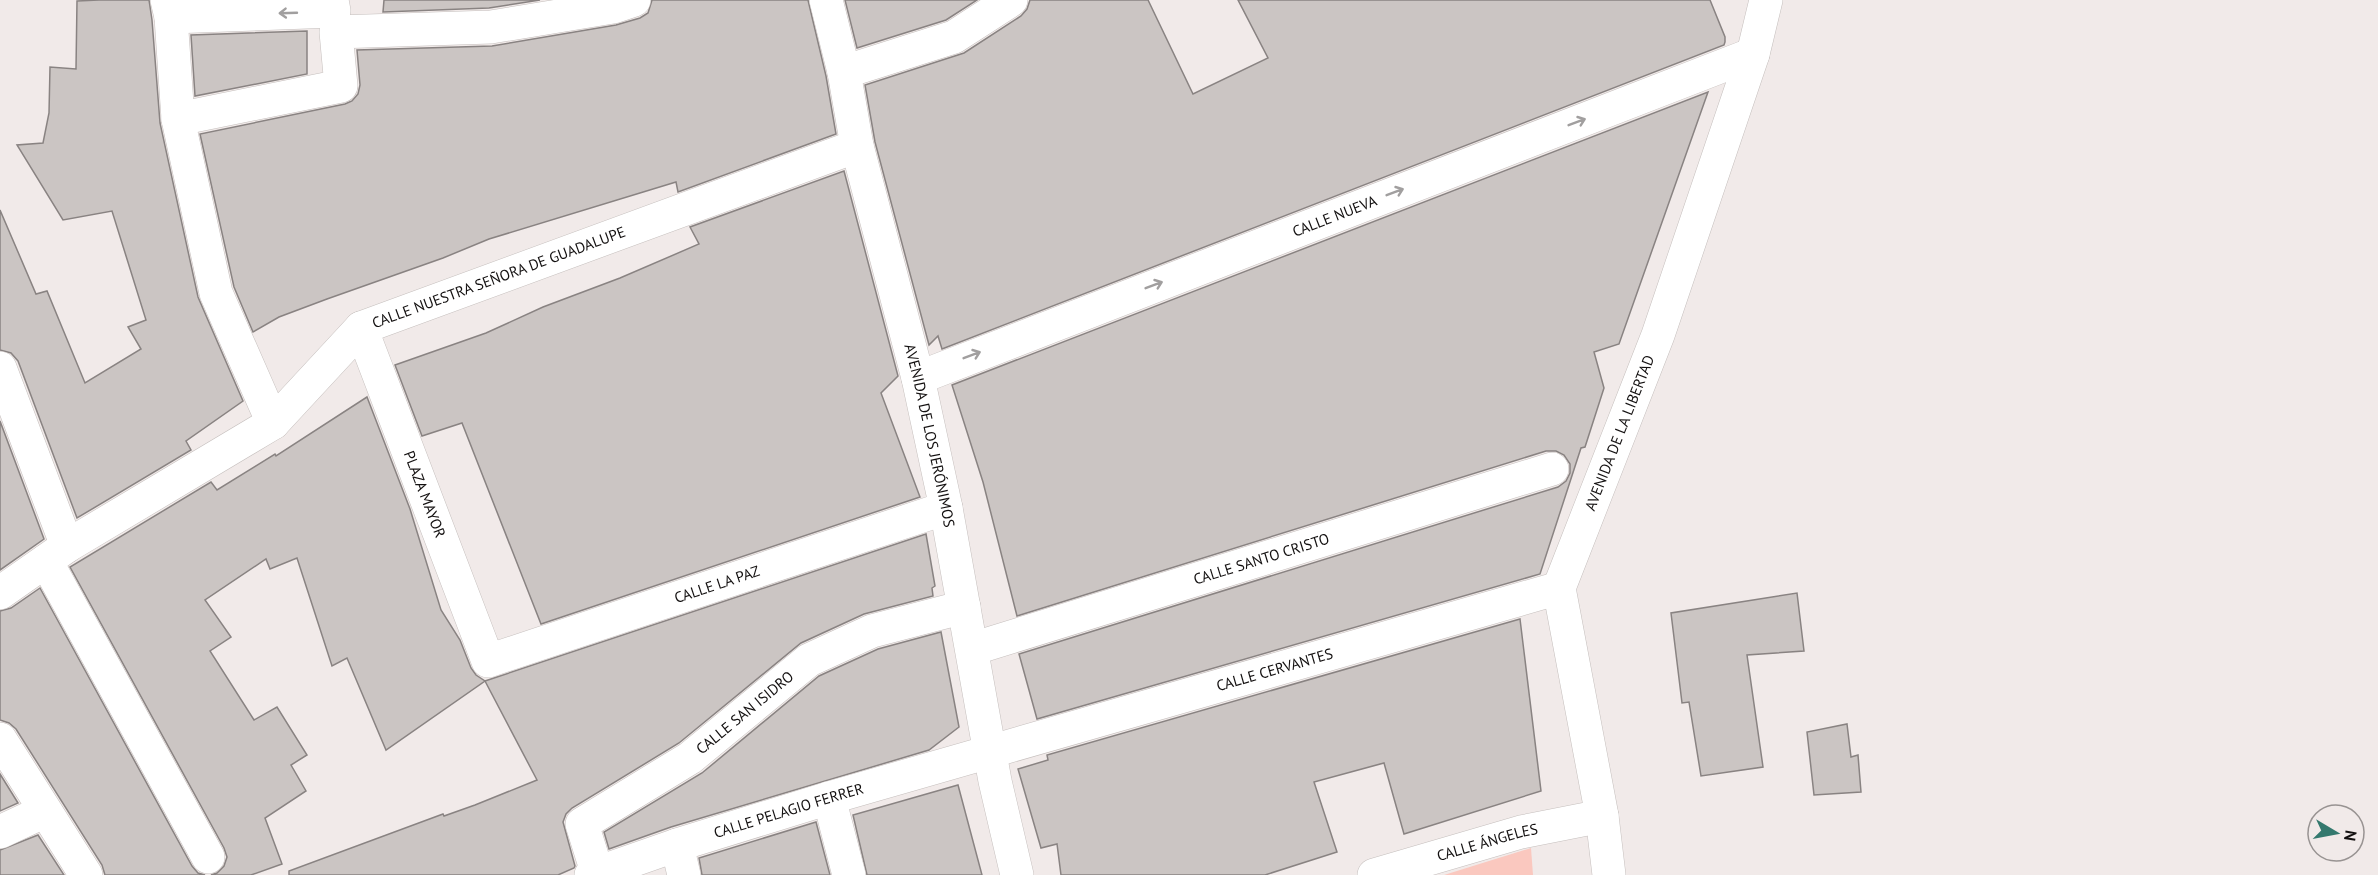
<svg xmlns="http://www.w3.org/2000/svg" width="2378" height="875" font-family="'PT Sans',sans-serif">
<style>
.green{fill:#fac8bf}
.building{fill:#cbc5c3;stroke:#898382;stroke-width:1.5}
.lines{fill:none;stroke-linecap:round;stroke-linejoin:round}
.pedestrian-casing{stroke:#c5bfbd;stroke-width:34}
.minor-casing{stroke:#c5bfbd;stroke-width:34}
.secondary-casing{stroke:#c5bfbd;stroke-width:34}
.pedestrian{stroke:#fff;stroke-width:33}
.minor{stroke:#fff;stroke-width:33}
.secondary{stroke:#fff;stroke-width:33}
.oneway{stroke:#a19f9f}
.labels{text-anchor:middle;stroke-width:6;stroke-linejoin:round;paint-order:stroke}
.street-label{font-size:15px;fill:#131010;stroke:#f1eae9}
</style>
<rect width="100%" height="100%" fill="#f1eae9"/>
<path class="green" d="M1531 848 1533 875H1444Z"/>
<g class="building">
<path d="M99 0H149L152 20 160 123 198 297 243 401 186 441 191 450 77 518 18 361 11 353 0 350V210L36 294 47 291 85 383 141 349 128 327 146 320 112 211 63 220 17 145 43 143 49 113 50 67 76 69 77 1Z"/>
<path d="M384 0H540L489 8 383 12Z"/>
<path d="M652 0H808L826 76 836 134 678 192 676 182 489 239 443 258 327 299 279 317 253 332 234 287 200 134 345 104 352 101 358 94 360 85 357 50 492 46 616 25 640 18 648 13Z"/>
<path d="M845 0H977L946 20 857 48Z"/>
<path d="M1030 0H1148L1193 94 1268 58 1238 0H1710L1725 37V42L1724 45 942 349 938 336 929 345 875 142 865 85 964 53 1021 16 1027 9Z"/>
<path d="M307 31V74L195 96 191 35Z"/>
<path d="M1708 92 1619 344 1594 352 1604 388 1585 447 1581 448 1540 574 1037 719 1019 654 1558 487 1566 481 1570 473V464L1564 455 1556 451H1546L1017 616 983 482 952 385Z"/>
<path d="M844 171 898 376 881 393 920 497 541 624 462 423 422 436 395 365 486 333 543 307 620 278 699 244 690 227Z"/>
<path d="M367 397 410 509 441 610 460 640 471 668 476 675 485 681 386 750 347 658 332 666 297 558 270 569 266 559 205 600 231 637 210 651 254 720 277 707 307 755 291 765 306 791 265 818 282 864 251 875H211L217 873 224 866 227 857 224 848 70 567 211 482 217 490 275 454 276 456Z"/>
<path d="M0 421 44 539 0 570Z"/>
<path d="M926 534 935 586 932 588 933 596 864 614 801 643 679 743 572 808 566 814 563 822 575 866 574 868 558 875H289V871L443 814 444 816 475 805 537 780 485 681Z"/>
<path d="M40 588 192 866 198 873 205 875H105L102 865 16 729 9 723 0 720V611L11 608Z"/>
<path d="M1797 593 1804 651 1747 655 1763 767 1701 776 1689 702 1682 703 1671 613Z"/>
<path d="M1520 619 1541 791 1404 834 1384 763 1314 782 1337 852 1265 875H1061L1057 844 1041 848 1018 769 1048 760 1047 755Z"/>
<path d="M941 632 959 727 929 750 671 827 609 849 604 832 702 773 819 676 878 649Z"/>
<path d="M1847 724 1851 757 1858 755 1861 792 1814 795 1807 732Z"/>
<path d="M0 774 18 803 0 811Z"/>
<path d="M958 785 982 875H867L853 815Z"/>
<path d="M816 822 830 875H702L699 858Z"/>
<path d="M38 835 64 875H0V850Z"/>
</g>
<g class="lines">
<defs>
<g id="pedestrian">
<path d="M171 17 178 119 216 293 273 423"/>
<path d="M46 561 208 857"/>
<path d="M0 832 45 811"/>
</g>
<g id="minor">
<path d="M167 0 171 17 334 11 332 0"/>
<path d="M844 72 954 37 1011 0"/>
<path d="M178 119 341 86 336 32 491 27 613 7 634 0"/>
<path id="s1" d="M361 328 488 661 946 508"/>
<path d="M0 368 67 546"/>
<path id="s2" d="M918 378 1753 54"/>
<path id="s3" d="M0 593 67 546 273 423 361 328 857 146"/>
<path id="s4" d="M972 649 1552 469"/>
<path d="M0 739 86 875"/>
<path d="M829 798 849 875"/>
<path d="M677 845 684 875"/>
<path id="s5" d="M597 872 582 824 690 758 809 660 872 631 964 607"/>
<path id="s6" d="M591 875 677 845 829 798 1559 588"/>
<path id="s7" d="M1374 875 1521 832 1602 816"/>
<path id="s8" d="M1609 875 1602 816 1559 588 1658 335 1753 54 1766 0"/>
</g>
<g id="secondary">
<path id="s9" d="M826 0 844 72 857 146 918 378 946 508 995 781 1017 875"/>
</g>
</defs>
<use href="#pedestrian" class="pedestrian-casing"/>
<use href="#minor" class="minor-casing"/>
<use href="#secondary" class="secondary-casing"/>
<use href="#pedestrian" class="pedestrian"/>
<use href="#minor" class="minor"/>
<use href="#secondary" class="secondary"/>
</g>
<defs><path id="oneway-shaft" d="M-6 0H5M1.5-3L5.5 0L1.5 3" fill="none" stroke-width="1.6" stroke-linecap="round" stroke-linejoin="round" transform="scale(1.5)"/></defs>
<g class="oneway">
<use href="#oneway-shaft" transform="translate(288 13) rotate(178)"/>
<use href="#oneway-shaft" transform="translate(1577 122) rotate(-21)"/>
<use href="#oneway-shaft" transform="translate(1395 192) rotate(-21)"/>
<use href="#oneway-shaft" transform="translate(1154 285) rotate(-21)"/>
<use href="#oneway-shaft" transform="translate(972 355) rotate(-21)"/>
</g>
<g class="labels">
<g class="street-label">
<text dy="5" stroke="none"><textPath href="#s2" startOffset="447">CALLE NUEVA</textPath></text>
<text dy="5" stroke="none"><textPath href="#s3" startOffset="598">CALLE NUESTRA SEÑORA DE GUADALUPE</textPath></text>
<text dy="5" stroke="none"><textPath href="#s8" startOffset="458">AVENIDA DE LA LIBERTAD</textPath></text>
<text dy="5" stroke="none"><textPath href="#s9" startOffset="448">AVENIDA DE LOS JERÓNIMOS</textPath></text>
<text dy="5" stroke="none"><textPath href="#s1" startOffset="178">PLAZA MAYOR</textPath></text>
<text dy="5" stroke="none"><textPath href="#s4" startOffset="303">CALLE SANTO CRISTO</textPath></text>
<text dy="5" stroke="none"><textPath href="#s1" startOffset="598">CALLE LA PAZ</textPath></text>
<text dy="5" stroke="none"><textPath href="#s6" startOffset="714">CALLE CERVANTES</textPath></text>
<text dy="5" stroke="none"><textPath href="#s5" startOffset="248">CALLE SAN ISIDRO</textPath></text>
<text dy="5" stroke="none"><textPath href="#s6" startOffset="208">CALLE PELAGIO FERRER</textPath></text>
<text dy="5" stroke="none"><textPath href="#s7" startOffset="118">CALLE ÁNGELES</textPath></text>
</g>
</g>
<g transform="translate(2336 833) rotate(100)"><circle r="28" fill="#f1eae9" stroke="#989392" stroke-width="1.5"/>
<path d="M0-4.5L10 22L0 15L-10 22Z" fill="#34796e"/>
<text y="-9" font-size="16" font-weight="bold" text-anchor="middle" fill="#131010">N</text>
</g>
</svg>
